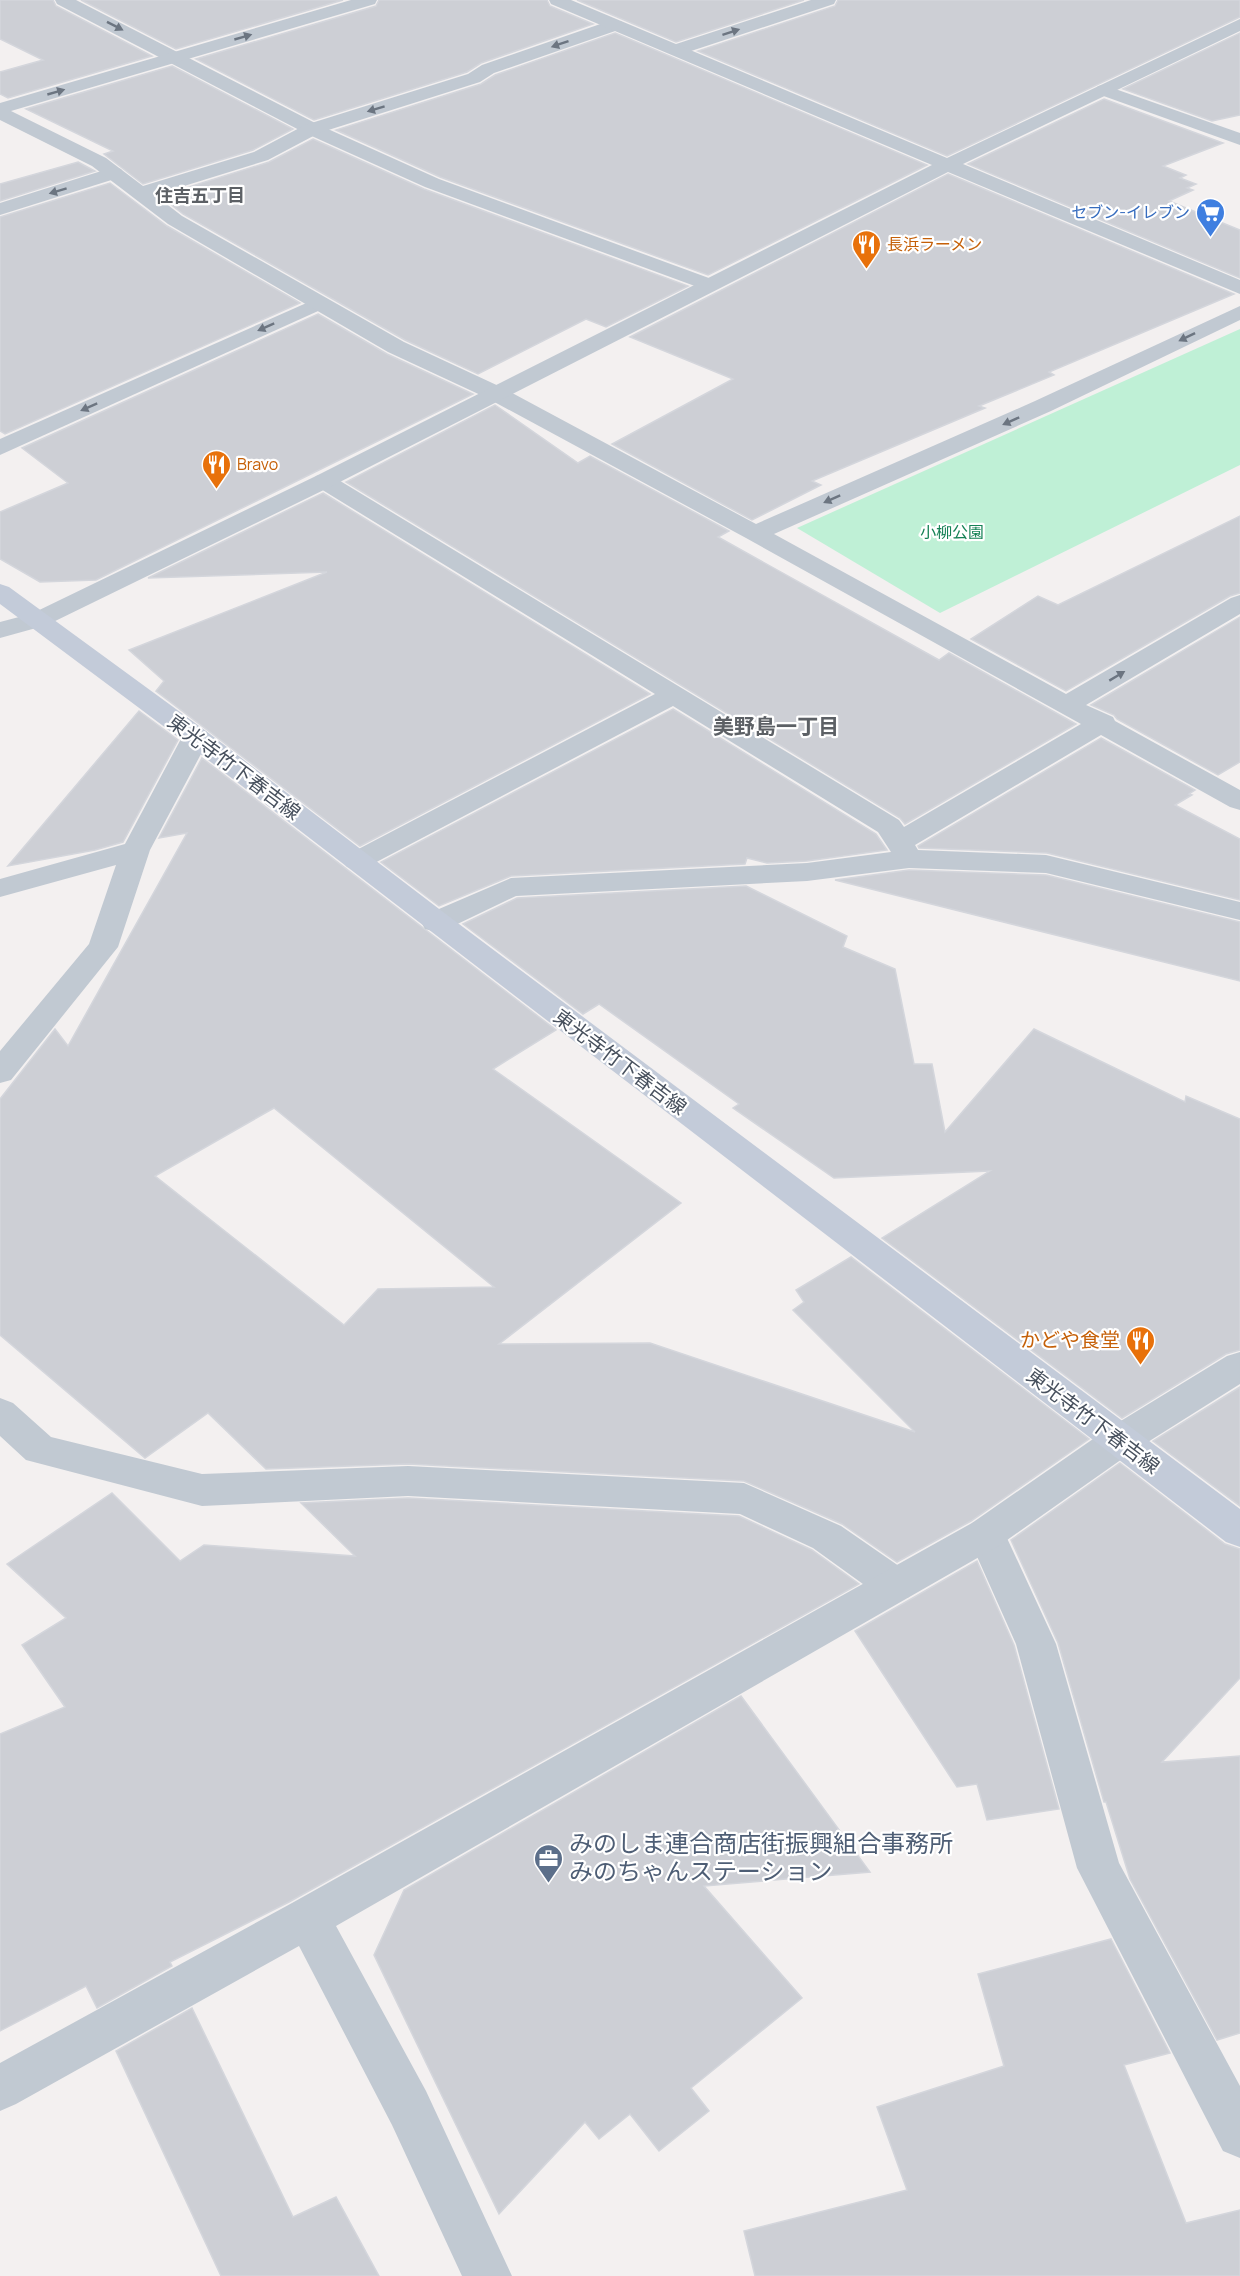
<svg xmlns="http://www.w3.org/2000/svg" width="1240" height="2276" font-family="Manrope,'Noto Sans JP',sans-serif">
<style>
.green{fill:#bff0d6}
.building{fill:#cdcfd5;stroke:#d4d6dc;stroke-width:1.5;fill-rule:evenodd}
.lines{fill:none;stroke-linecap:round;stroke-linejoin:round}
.service{fill:#c1c9d2;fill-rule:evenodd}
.minor{fill:#c1c9d2;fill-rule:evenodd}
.tertiary{fill:#c1c9d2;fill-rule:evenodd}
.secondary{fill:#c3cbd9;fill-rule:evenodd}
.oneway{fill:#6c7581}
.labels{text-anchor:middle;stroke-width:4.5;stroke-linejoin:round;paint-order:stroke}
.far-shop-label{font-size:16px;fill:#366cbe;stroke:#fff;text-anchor:end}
.far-food-label{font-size:16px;fill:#c56008;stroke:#fff;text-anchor:start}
.far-park-label{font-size:16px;fill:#168256;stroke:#fff}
.far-neighbourhood-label{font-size:18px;font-weight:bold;fill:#5c6065;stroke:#fff}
.street-label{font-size:20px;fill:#48515e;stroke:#fff}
.food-label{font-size:20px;fill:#c56008;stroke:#fff;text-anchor:end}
.neighbourhood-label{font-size:21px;font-weight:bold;fill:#5c6065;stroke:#fff}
.near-service-label{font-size:24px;fill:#4e5e75;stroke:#fff;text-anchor:start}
</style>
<rect width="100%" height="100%" fill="#f3f0f0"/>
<path class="green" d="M1240 329V465L940 613 797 528Z"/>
<g class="building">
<path d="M0 0H53L56 6 152 56 8 98 0 94V72L43 60 0 39Z"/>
<path d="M81 0H343L176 49Z"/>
<path d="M379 0H547L550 6 593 24 481 63 467 72 314 120 196 59 376 6Z"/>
<path d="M577 0H804L676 42Z"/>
<path d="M838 0H1240V17L947 156 698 51 835 6Z"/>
<path d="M615 33 927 165 708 275 440 177 336 130 481 84 495 75Z"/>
<path d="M1240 33V115L1212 121 1123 89Z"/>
<path d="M172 66 293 129 253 150 143 184 104 154 113 151 26 109Z"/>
<path d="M1104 99 1223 143 1163 166 1186 175 1180 178 1196 184 1187 188 1193 190 1169 201 1240 230V278L968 164Z"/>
<path d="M313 139 424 189 688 286 606 327 586 319 478 374 405 340 183 214 160 196 269 162Z"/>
<path d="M78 162 95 171 0 201V184Z"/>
<path d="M948 174 1234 294 1049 372 1054 375 979 406 985 408 812 481 821 485 752 520 612 444 733 379 630 337Z"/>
<path d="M110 183 167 226 300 303 5 434 0 431V217Z"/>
<path d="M318 314 387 354 473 394 96 580 40 582 0 559V512L68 483 22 448Z"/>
<path d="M495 405 578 463 590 456 729 531 718 537 939 660 949 653 1076 724 905 824 900 818 346 482Z"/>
<path d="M323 493 650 694 360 846 156 691 164 681 129 650 327 572 148 578Z"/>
<path d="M1240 516V593L1230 596 1066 691 971 639 1038 596 1058 605Z"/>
<path d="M1240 617V762L1218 775 1117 719 1114 715 1091 705Z"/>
<path d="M673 709 876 834 887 850 807 861 767 863 747 858 745 864 511 876 439 906 381 862Z"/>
<path d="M139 711 178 740 123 842 95 850 8 866Z"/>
<path d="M1101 738 1195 790 1189 794 1192 795 1175 805 1240 839V900L1047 853 919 848 918 846Z"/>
<path d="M202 758 556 1030 493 1069 681 1203 499 1344 650 1343 915 1432 793 1310 804 1302 796 1290 851 1257 1089 1439 971 1521 897 1562 842 1524 744 1481 408 1464 266 1469 208 1413 145 1458 0 1335V1099L55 1029 68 1046 187 833 159 838ZM274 1108 494 1287 378 1289 344 1325 155 1176Z"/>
<path d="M909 870 1046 875 1240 922V981L835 880Z"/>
<path d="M746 886 847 936 843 947 895 969 914 1064H932L945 1132 1034 1029 1185 1102 1186 1096 1240 1119V1350L1226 1354 1122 1418 882 1238 990 1171 834 1178 733 1108 739 1104 599 1004 583 1014 463 924 517 898Z"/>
<path d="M1240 1387V1506L1153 1441Z"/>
<path d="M1120 1463 1225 1544 1240 1549V1678L1162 1762 1240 1756V2033L1217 2040 1130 1879 1106 1802H1104L1058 1643 1011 1540Z"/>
<path d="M112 1493 180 1561 204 1545 355 1556 301 1503 408 1498 739 1516 812 1550 859 1584 289 1902 170 1962 172 1966 97 2008 86 1986 0 2031V1734L65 1707 22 1645 66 1618 7 1564Z"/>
<path d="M977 1561 1014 1645 1059 1809 987 1820 977 1784 957 1787 855 1631Z"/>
<path d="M741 1696 870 1872 704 1886 802 1998 691 2088 709 2111 659 2151 630 2114 599 2139 585 2122 499 2214 374 1955 404 1890Z"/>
<path d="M1111 1939 1170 2053 1124 2065 1186 2223 1240 2210V2276H755L744 2231 907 2190 877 2107 1004 2066 978 1974Z"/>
<path d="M192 2008 293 2217 336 2197 379 2276H221L116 2051Z"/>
</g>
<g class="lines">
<g class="service">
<path d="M55 0H76L319 125 439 179 717 281 720 285 717 289 710 291 703 289 425 187 305 133 57 4Z"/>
<path d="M114 167 121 169 124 173 121 177 0 215V203Z"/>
<path d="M320 297 327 299 331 303 327 307 0 455V439Z"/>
<path d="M0 1398 13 1403 51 1437 202 1474 408 1466 744 1483 841 1526 909 1573 915 1585 909 1597 895 1602 881 1597 813 1548 740 1514 408 1496 202 1506 26 1460 0 1436Z"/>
<path d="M986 1518 1000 1523 1056 1644 1119 1863 1240 2086V2158L1223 2151 1077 1868 1016 1644 967 1534 972 1523Z"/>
</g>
<g class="minor">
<path d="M351 0H377L375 4 11 111 106 158 143 186 254 152 305 125 468 74 482 65 609 21H621L624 25 621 29 494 73 480 82 319 133 268 160 155 195 182 216 404 342 503 388 756 524 1035 401 1240 306V320L1051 411 774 534 1066 694 1231 598 1240 595V614L1086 705 1113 717 1115 721 1240 790V810L1230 807 1101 735 915 845 918 850 1046 855 1240 902V920L1046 873 909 868 807 881 516 896 447 929 436 932 425 929 421 922 425 915 511 878 807 863 891 852 878 832 673 706 367 867 357 870 347 867 342 861 347 855 655 694 316 486 312 481 316 476 324 474 332 476 899 820 904 827 1081 724 746 538 487 398 388 352 168 224 92 166 0 120V103Z"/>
<path d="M811 0H836L834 4 682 54H670L667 50 670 46Z"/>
<path d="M1104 85 1240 133V145L1098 94 1095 90 1098 86Z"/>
<path d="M38 612 47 615 51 620 47 625 0 638V622Z"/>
<path d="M196 729 206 731 210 737 150 850 118 947 11 1080 0 1083V1051L89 944 116 865 0 897V879L125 844 182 737 186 731Z"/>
<path d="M1240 1352V1384L1132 1452 1000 1545 336 1926 426 2091 512 2276H462L392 2125 299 1946 16 2104 0 2111V2063L292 1903 972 1523 1106 1430 1227 1356Z"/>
</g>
<path class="tertiary" d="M549 0H571L947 158 1240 19V31L963 164 1240 280V294L948 172 332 486 47 625 38 628 29 625 25 620 29 615 316 476 932 165 551 4Z"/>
<path class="secondary" d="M0 584 9 587 206 731 447 915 1240 1509V1547L1226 1542 186 743 0 604Z"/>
</g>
<defs><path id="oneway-solid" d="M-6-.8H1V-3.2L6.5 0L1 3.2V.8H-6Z" transform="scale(1.5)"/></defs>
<g class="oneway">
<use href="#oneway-solid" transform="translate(115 26) rotate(27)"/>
<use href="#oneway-solid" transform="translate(731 32) rotate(-18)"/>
<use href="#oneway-solid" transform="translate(243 37) rotate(-16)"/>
<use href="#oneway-solid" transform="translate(560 44) rotate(161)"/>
<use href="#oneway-solid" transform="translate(56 92) rotate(-16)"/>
<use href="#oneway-solid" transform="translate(376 109) rotate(163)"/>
<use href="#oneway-solid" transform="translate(58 191) rotate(163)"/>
<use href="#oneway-solid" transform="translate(266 327) rotate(156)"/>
<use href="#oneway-solid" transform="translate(1187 337) rotate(154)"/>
<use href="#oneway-solid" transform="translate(89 407) rotate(156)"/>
<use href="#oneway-solid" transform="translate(1011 421) rotate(156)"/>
<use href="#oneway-solid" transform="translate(832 499) rotate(156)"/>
<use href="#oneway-solid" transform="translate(1117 676) rotate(-31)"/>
</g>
<defs>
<symbol id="supermarket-pin" viewBox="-11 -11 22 30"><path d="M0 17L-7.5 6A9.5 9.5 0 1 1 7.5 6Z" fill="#3f7fe0" stroke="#fff"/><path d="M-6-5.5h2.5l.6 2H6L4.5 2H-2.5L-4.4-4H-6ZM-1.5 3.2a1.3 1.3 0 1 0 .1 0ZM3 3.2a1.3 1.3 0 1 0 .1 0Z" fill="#fff"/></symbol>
<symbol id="restaurant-pin" viewBox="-11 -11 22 30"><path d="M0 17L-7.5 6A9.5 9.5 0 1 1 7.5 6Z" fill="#e8710a" stroke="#fff"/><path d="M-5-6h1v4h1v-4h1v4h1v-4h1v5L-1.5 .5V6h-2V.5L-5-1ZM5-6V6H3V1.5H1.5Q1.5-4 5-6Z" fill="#fff"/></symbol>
<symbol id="office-pin" viewBox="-11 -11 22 30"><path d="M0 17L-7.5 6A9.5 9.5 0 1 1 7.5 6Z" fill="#5c6f8a" stroke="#fff"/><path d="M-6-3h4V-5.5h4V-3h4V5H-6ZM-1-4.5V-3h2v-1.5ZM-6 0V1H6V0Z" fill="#fff"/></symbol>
</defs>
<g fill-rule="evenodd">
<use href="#supermarket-pin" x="1194" y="196" width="33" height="45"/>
<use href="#restaurant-pin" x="850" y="228" width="33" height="45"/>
<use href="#restaurant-pin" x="200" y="448" width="33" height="45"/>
<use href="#restaurant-pin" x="1124" y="1324" width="33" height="45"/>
<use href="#office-pin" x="532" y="1842" width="33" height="45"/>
</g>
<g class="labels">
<g class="far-shop-label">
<text x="1190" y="218">セブン-イレブン</text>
</g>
<g class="far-food-label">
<text x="887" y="250">長浜ラーメン</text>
<text x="237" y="470">Bravo</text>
</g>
<g class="far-park-label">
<text x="952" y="538">小柳公園</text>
</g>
<g class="far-neighbourhood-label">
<text x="200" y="202">住吉五丁目</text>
</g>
<g class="street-label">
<text transform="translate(234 767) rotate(37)" y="7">東光寺竹下春吉線</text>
<text transform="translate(620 1062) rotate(37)" y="7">東光寺竹下春吉線</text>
<text transform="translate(1093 1421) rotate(37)" y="7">東光寺竹下春吉線</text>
</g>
<g class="food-label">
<text x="1120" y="1347">かどや食堂</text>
</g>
<g class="neighbourhood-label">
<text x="776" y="734">美野島一丁目</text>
</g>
<g class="near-service-label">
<text x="569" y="1852">みのしま連合商店街振興組合事務所<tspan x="569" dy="28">みのちゃんステーション</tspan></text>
</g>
</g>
</svg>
